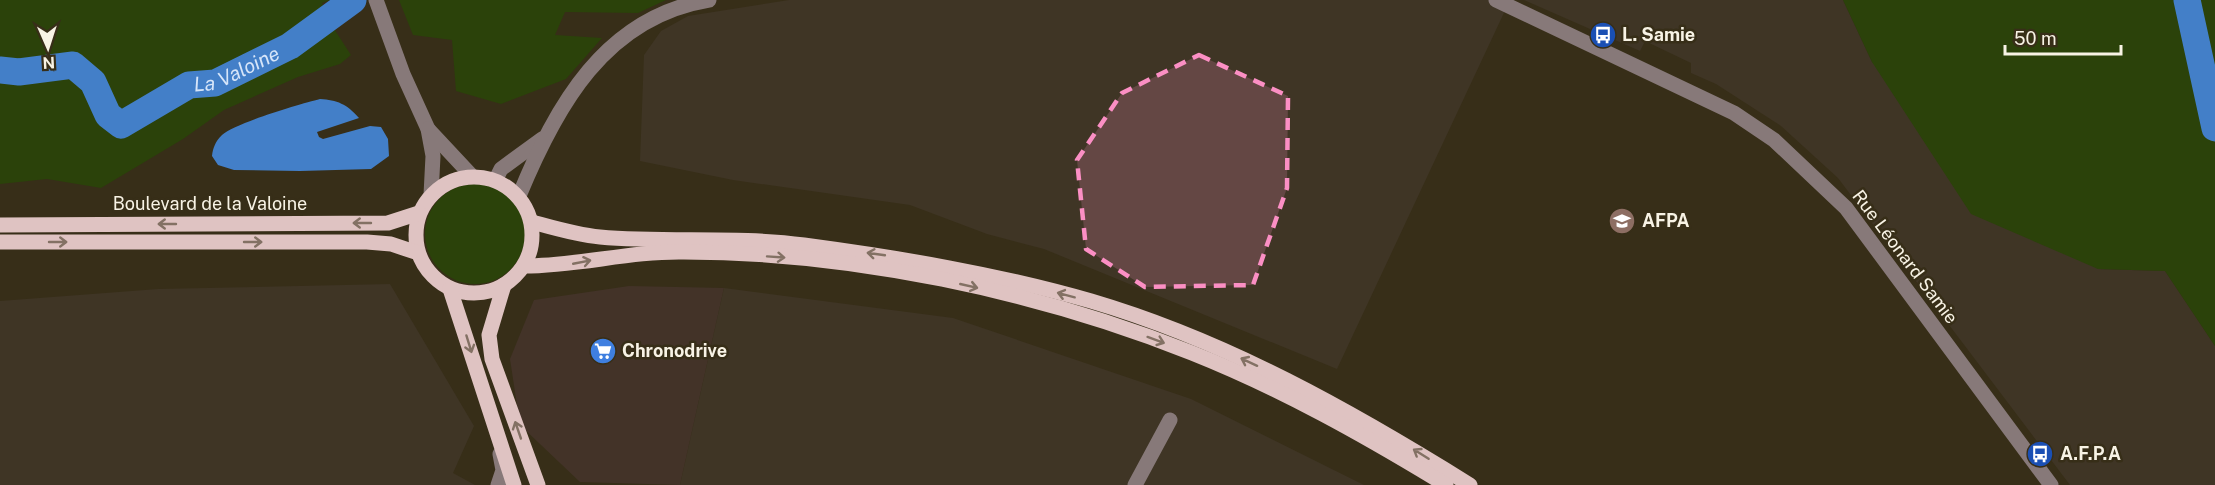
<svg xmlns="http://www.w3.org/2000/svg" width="2215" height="485" font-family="'Public Sans',sans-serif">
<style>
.commercial{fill:#433328}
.industrial{fill:#3f3525}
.green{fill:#2b420a}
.water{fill:#437fc8}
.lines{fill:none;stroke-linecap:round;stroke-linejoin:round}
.river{stroke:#437fc8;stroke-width:27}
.minor{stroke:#877979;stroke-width:15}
.major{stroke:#dfc3c2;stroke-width:15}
.oneway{stroke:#837164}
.marked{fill:#fb8fc4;fill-opacity:0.2;stroke:#fb8fc4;stroke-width:4.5;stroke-dasharray:12 8;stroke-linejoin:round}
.labels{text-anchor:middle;stroke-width:5;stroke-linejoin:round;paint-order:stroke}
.poi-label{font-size:18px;font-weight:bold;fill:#f8f3e5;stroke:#372e18;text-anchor:start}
.street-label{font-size:18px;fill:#f8f3e5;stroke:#372e18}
.water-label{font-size:20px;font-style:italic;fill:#d6e5f9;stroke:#372e18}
</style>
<rect width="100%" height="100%" fill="#372e18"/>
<path class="commercial" d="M629 286 724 288 680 485 580 482 520 425 510 359 534 300Z"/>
<g class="industrial">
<path d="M789 0H1510L1337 369 1044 249 987 234 910 205 733 180 640 161 644 55 661 31 688 16Z"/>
<path d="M1524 0H1843L1872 62 2098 269 2165 271 2215 346V485H2070L1838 178 1781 126 1716 84 1691 73V63L1645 41 1640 51Z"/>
<path d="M390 284 474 426 453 473 475 485H0V301L158 289Z"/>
<path d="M724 288 953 318 1191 399 1364 485H680Z"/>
</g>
<g class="green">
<path d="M0 0H330L322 3 329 21 351 55 340 64 298 77 224 110 183 139 101 188 47 179 0 184Z"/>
<path d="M399 0H666L638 13 565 12 555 35 602 38 566 79 501 104 456 91 452 40 413 35Z"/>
<path d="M1843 0H2215V346L2165 271 2098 269 1971 214 1872 62Z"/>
<circle cx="475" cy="234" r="50"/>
</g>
<path class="water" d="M320 99C337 100 347 104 359 118L317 132 319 137 323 139 370 126 381 127 388 139 389 156 371 169 300 171 234 170 218 165 212 156C213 148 215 142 222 135 235 123 300 104 320 99Z"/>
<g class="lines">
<g class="river">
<path d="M2187 0 2215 128"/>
<path id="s1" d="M0 70 19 72 73 65 93 82 108 115 121 125 189 85 215 83 290 46 353 0"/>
</g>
<g class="minor">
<path d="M376 0 403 74 428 129 433 156 431 195"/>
<path d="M1496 0 1734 113 1774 140 1846 208 2051 485"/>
<path d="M428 129 471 175"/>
<path d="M496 179 501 169 542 139"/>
<path d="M519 196C556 106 605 17 709 0"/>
<path d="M498 485 503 470 500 454"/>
<path d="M1135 485 1170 420"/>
</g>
<g class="major">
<circle cx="474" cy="235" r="58"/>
<path d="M532 222C554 228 577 235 600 237 667 243 736 236 804 245 901 258 997 274 1091 301 1227 341 1351 411 1470 485"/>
<path d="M0 225 388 223 419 213"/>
<path d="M0 242H367L391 244 418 253"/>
<path d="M524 266C578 266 630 251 684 252 851 252 1037 291 1192 353 1280 388 1364 435 1446 485"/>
<path d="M504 285 489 335 492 359 538 485"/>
<path d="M450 289 514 485"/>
</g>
</g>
<defs><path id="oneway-shaft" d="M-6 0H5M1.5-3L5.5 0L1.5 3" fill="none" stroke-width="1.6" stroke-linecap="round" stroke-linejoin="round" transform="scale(1.5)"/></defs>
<g class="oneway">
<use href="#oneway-shaft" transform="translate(362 223) rotate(180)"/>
<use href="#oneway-shaft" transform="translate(167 224) rotate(180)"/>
<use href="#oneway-shaft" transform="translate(58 242)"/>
<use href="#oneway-shaft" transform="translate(253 242)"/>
<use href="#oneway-shaft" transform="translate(876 254) rotate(-172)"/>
<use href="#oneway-shaft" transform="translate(776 257) rotate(4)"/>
<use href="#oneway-shaft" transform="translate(582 262) rotate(-11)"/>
<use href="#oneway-shaft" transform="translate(969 286) rotate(13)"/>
<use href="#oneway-shaft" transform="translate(1066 295) rotate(-165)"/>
<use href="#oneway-shaft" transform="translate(1156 340) rotate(20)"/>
<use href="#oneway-shaft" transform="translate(469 344) rotate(73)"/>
<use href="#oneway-shaft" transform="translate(1249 362) rotate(-155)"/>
<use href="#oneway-shaft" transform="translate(518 430) rotate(-109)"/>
<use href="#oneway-shaft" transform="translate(1421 454) rotate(-148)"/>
</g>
<path class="marked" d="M1199 55 1288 96 1287 188 1253 285 1145 287 1086 249 1077 160 1122 93Z"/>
<defs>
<symbol id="bus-disc" viewBox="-11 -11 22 22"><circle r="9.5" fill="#1a4fb4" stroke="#372e18"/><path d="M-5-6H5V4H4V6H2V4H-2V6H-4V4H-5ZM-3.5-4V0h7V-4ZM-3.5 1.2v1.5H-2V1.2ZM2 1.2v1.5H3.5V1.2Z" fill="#fff"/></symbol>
<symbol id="school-disc" viewBox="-11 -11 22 22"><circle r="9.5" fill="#8d6e63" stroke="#372e18"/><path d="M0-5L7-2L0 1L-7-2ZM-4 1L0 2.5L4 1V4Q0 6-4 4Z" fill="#fff"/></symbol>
<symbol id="supermarket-disc" viewBox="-11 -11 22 22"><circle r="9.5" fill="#3f7fe0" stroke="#372e18"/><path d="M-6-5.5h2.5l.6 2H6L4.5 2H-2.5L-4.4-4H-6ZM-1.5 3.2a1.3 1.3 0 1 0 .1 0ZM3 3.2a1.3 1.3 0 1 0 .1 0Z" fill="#fff"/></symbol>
</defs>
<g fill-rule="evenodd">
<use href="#bus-disc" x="1588" y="20" width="30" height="30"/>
<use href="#school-disc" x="1607" y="206" width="30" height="30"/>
<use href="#supermarket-disc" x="588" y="336" width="30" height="30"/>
<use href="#bus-disc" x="2025" y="439" width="30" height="30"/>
</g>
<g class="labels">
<g class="poi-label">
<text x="1622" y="41">L. Samie</text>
<text x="1642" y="227">AFPA</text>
<text x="622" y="357">Chronodrive</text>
<text x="2060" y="460">A.F.P.A</text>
</g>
<g class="street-label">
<text x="210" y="210">Boulevard de la Valoine</text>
<text transform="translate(1905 257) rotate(53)" y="6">Rue Léonard Samie</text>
</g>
<g class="water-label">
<text dy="7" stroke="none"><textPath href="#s1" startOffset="282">La Valoine</textPath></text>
</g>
</g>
<g transform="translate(48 48) rotate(177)" stroke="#372e18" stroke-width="4.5" paint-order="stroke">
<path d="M0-4.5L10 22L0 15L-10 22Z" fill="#f8f3e5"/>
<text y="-9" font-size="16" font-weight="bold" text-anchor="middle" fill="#f8f3e5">N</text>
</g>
<path d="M2005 45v9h116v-9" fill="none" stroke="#f8f3e5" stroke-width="3"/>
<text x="2014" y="45" font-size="18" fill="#f8f3e5" stroke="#372e18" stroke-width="4.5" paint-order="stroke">50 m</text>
</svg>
